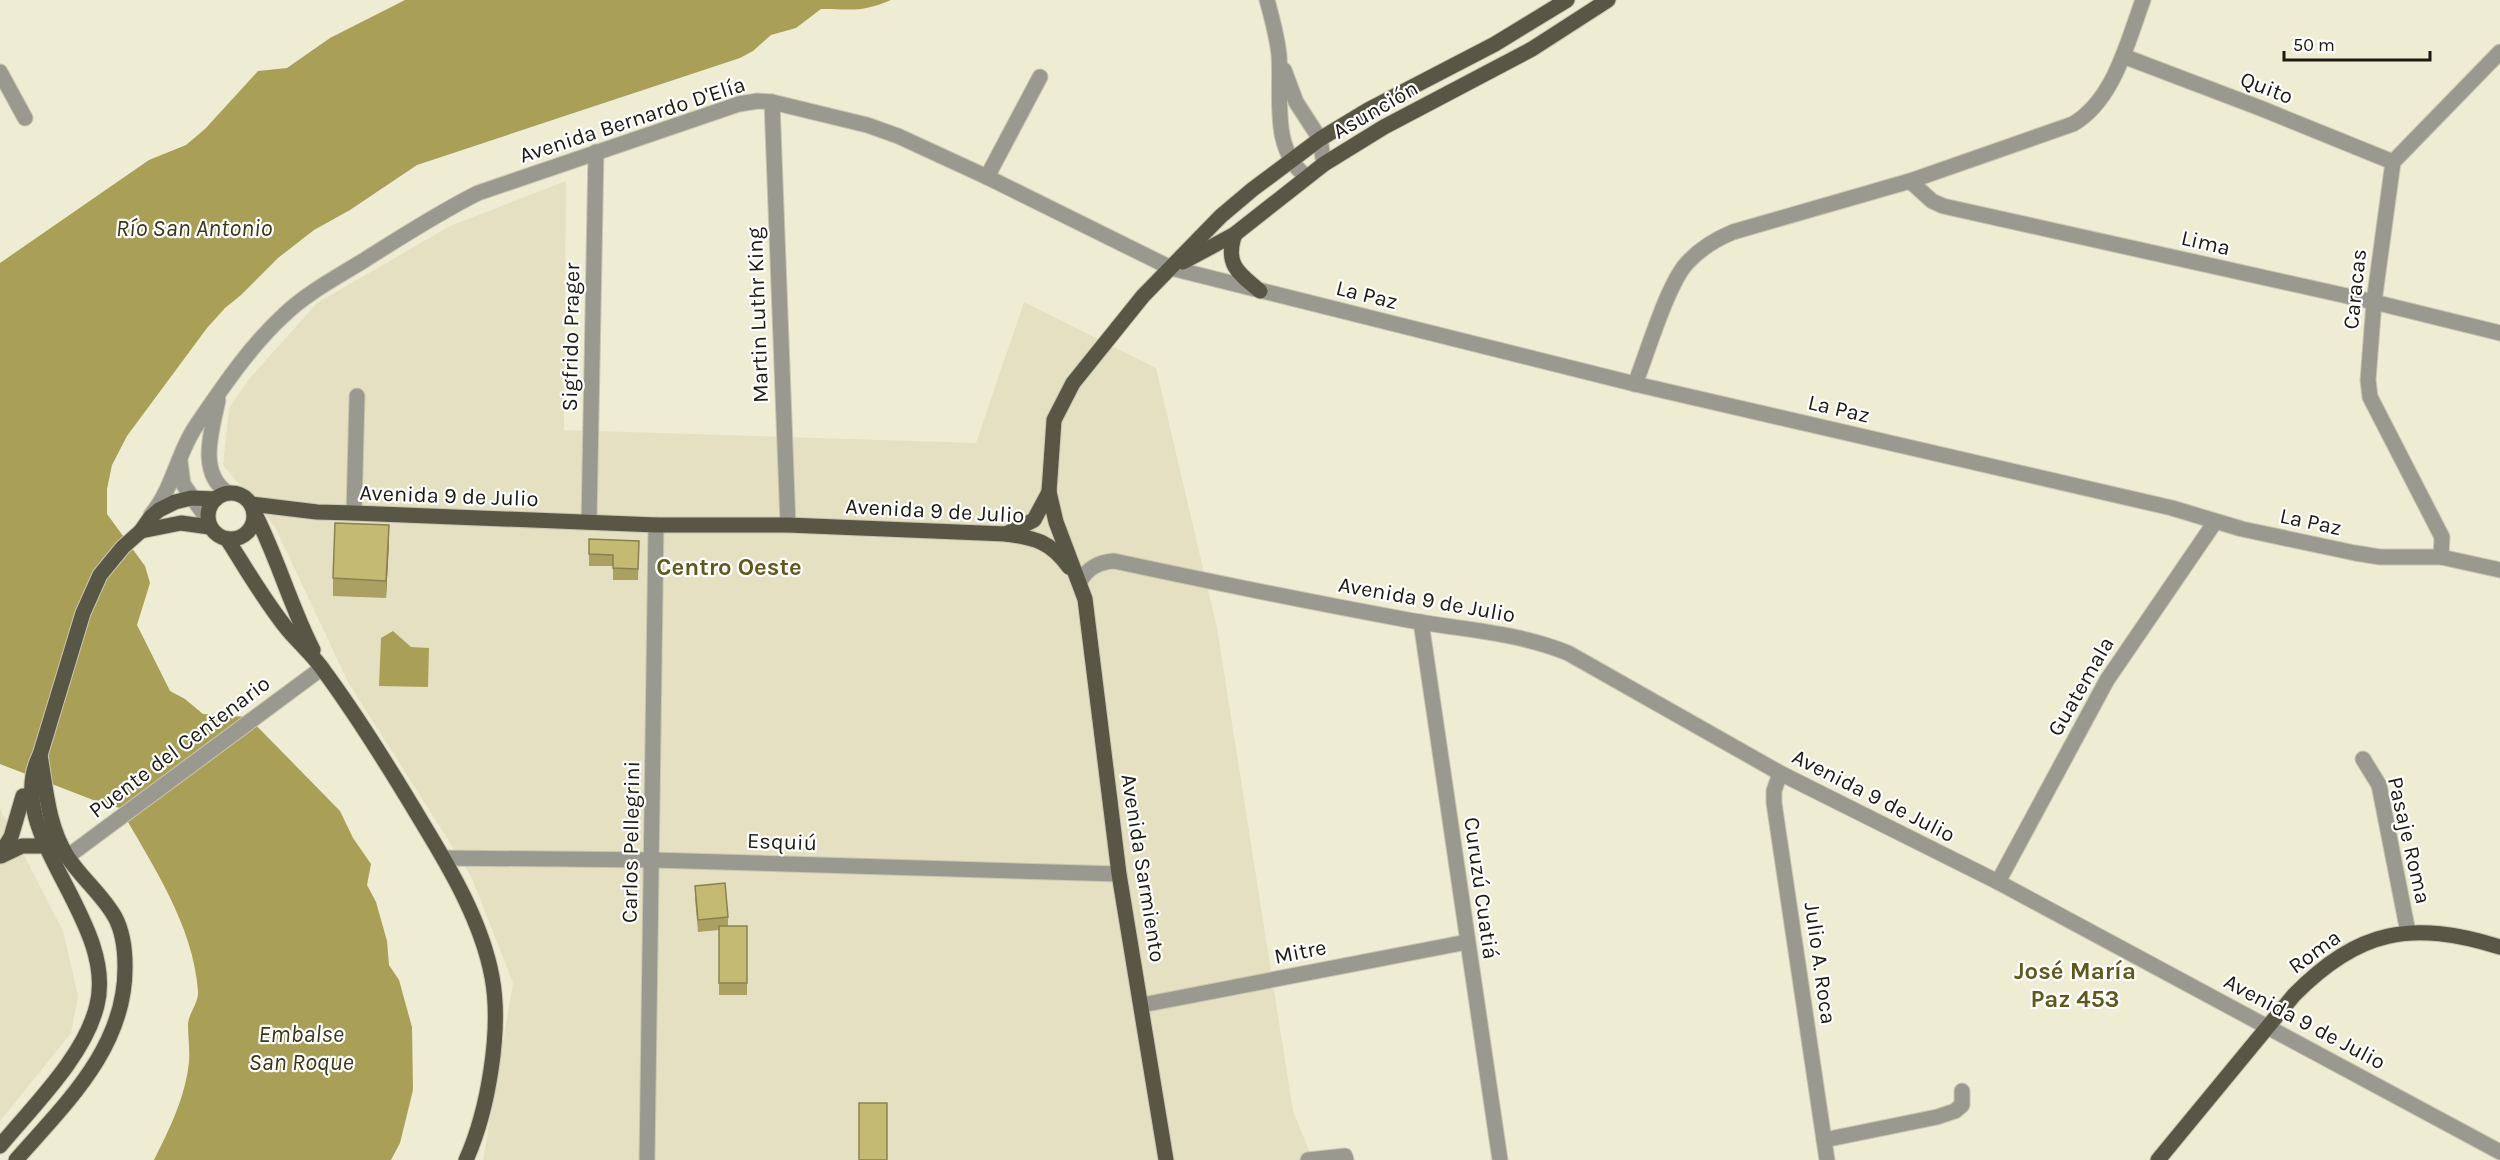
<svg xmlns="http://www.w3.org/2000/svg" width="2500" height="1160" font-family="Karla,sans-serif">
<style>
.built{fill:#e4e0c1}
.water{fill:#a99f57}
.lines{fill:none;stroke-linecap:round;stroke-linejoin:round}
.minor-casing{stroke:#c9c6b1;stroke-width:17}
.major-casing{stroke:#c9c6b1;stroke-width:17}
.minor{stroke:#9a998f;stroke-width:15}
.major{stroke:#585645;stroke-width:15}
.wall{fill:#a9a062}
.shaded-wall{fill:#898250}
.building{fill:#c4ba72;stroke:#898250;stroke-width:1.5}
.labels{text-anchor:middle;stroke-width:4.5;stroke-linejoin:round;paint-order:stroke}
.street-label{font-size:22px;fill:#1c1b13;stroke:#fff}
.water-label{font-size:24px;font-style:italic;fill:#3b3616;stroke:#fff}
.neighbourhood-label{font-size:24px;font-weight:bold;fill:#61581c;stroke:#fff}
</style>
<rect width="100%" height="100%" fill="#efecd4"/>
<g class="built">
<path d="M566 181 564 430 976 443 1024 302 1156 368 1217 628 1293 1111 1313 1160H483L513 983 471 876 348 682 275 527 223 465 229 408 250 378 317 303 450 226Z"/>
<path d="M0 809 63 931 78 996 71 1033 0 1121Z"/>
</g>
<g class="water">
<path d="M405 0H891C860 13 852 9 821 9L796 28 771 35 753 51 740 58 417 165 350 210 314 230 278 258 241 295 225 308 207 328 127 436 112 465 107 489V514L145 566 150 583 137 625 170 691 185 699 203 714 248 717 340 811 353 838 371 864 367 885 376 902 387 941 389 965 399 980 412 1027 413 1090 400 1143 391 1160H154C170 1128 185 1098 189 1062 190 1050 188 1037 188 1025 188 1014 199 1003 198 991 193 924 152 865 120 808L101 803 0 764V263L149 160 186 145 205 129 258 71 287 68 330 38Z"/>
<path d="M393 631 411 647 429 648 428 687 379 686 381 638Z"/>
</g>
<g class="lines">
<defs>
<g id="minor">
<path d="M1267 0C1272 18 1277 36 1279 55 1282 95 1270 150 1307 177"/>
<path d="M2123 56 2260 108 2393 162"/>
<path d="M1284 70 1296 102 1320 139 1324 164"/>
<path d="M0 72 25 118"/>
<path d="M772 102 788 525"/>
<path d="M987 177 1040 77"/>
<path d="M1910 181 1932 201 1943 206 2374 302 2500 333"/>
<path d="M1635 384C1647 354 1667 285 1687 263 1699 250 1716 239 1733 232L1910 181 2073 124C2114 100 2127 43 2143 0"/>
<path d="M218 400C212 430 197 473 228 493"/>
<path d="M180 461 183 484 208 520"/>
<path d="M354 513 357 396"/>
<path d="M151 515C173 489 177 454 196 426 222 388 250 346 284 315 307 293 337 277 363 261 401 237 438 213 478 193L739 104 758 101 772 102 867 125 898 136 987 177 1171 268 1635 384 2172 508 2242 529 2355 553 2380 557H2441L2500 570"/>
<path d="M589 522 596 152"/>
<path d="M2441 557 2442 537 2370 397 2368 380 2374 302 2393 162 2500 52"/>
<path d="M1080 581C1088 568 1098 562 1114 561 1212 582 1310 602 1408 620 1462 630 1517 632 1568 653L1780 773 1998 882 2500 1152"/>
<path d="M1421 622 1500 1160"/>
<path d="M2363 759 2379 785 2408 932"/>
<path d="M1780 773 1774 791V803L1827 1160"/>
<path d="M67 857 322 668"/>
<path d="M444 858 653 860 1119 874"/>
<path d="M1998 882 2107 680 2215 522"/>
<path d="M1142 1005 1467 942"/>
<path d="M1824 1140 1937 1117 1955 1111 1962 1105V1091"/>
<path d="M647 1160 656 525"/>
<path d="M1308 1160 1345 1156 1346 1160"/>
</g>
<g id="major">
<path d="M1235 234C1224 264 1239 274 1260 291"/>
<path d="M1183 262 1235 234 1324 164 1384 127 1532 49 1608 0"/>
<circle cx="231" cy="516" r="23"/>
<path d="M251 504 317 512 354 513 656 525H788L1006 534C1036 538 1051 542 1069 567"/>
<path d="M254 512C277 556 290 605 313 650"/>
<path d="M141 531 181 523 210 527"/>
<path d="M1006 534 1034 520 1049 492"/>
<path d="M227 539C247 570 265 602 288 630 300 644 314 656 324 671 360 720 392 772 423 824 451 870 482 923 492 977 502 1030 488 1111 466 1160"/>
<path d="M0 855 11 837 23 796"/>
<path d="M1 856 22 846H46"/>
<path d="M0 1146C33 1106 85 1056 97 1005 118 920 0 832 40 755L83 613 100 575 123 547 141 531 150 518 159 510 175 502 191 498 216 499"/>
<path d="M16 1160C66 1103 126 1047 125 966 125 949 123 932 115 917 102 894 81 878 67 856 48 826 46 789 40 755"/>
<path d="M1166 1160 1119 874 1085 599 1056 522 1049 492 1054 420 1073 383 1143 296 1221 216 1253 189 1320 139 1368 110 1495 44 1567 0"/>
<path d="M2158 1160 2294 995C2359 929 2412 920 2500 947"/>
</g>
</defs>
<use href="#minor" class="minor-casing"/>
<use href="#major" class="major-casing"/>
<use href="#minor" class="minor"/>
<use href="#major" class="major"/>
</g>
<g class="wall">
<path d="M589 539 639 541 638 580H613V566H589Z"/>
<path d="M389 542 386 598 333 596V578Z"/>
<path d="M695 886 728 917V926H747V995H719V930L698 932 695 898Z"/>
</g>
<path class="shaded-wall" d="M389 525V542L386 598V581Z"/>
<g class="building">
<path d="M335 523 389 525 386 581 333 578Z"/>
<path d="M589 539 639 541 638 569 613 568V555L589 554Z"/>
<path d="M725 883 728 917 698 920 695 886Z"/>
<rect x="719" y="926" width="28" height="57"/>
<rect x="859" y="1103" width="28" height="57"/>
</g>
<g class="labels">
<g class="street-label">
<text transform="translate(2267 87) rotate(21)" y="8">Quito</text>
<text transform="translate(1375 109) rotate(-30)" y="8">Asunción</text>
<text transform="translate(632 119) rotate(-18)" y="8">Avenida Bernardo D'Elía</text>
<text transform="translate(2206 242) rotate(13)" y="8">Lima</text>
<text transform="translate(2354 289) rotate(-84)" y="8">Caracas</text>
<text transform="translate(1367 294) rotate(14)" y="8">La Paz</text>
<text transform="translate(757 315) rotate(-92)" y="8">Martin Luthr King</text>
<text transform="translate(570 337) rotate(-89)" y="8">Sigfrido Prager</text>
<text transform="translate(1839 408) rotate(13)" y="8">La Paz</text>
<text transform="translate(449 495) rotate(2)" y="8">Avenida 9 de Julio</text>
<text transform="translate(935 510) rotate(3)" y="8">Avenida 9 de Julio</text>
<text transform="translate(2311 521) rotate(12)" y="8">La Paz</text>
<text transform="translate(1427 599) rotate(10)" y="8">Avenida 9 de Julio</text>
<text transform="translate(2080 686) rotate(-60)" y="8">Guatemala</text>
<text transform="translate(179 746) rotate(-37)" y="8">Puente del Centenario</text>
<text transform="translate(1874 795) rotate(27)" y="8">Avenida 9 de Julio</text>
<text transform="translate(2410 840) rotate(77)" y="8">Pasaje Roma</text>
<text transform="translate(782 841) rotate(2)" y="8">Esquiú</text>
<text transform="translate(630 842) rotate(-89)" y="8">Carlos Pellegrini</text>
<text transform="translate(1144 868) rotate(81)" y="8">Avenida Sarmiento</text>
<text transform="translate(1482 888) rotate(82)" y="8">Curuzú Cuatiá</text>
<text transform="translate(1300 951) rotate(-11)" y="8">Mitre</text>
<text transform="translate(2314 951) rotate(-36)" y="8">Roma</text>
<text transform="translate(1821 963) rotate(82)" y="8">Julio A. Roca</text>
<text transform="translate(2305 1021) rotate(28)" y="8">Avenida 9 de Julio</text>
</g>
<g class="water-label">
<text x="194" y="236">Río San Antonio</text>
<text x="301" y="1042">Embalse<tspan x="301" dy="28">San Roque</tspan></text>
</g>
<g class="neighbourhood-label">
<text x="729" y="575">Centro Oeste</text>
<text x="2075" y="979">José María<tspan x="2075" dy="28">Paz 453</tspan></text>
</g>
</g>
<path d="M2284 51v9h146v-9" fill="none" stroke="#1c1b13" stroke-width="3"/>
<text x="2293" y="51" font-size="18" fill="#1c1b13" stroke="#ffffff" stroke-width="4.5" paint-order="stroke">50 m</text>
</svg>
